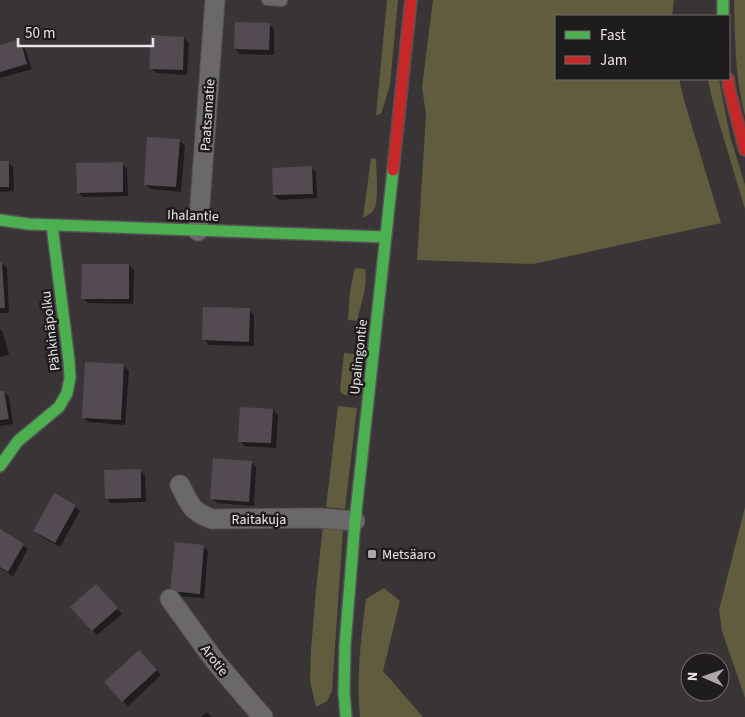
<svg xmlns="http://www.w3.org/2000/svg" width="745" height="717" font-family="'Source Sans 3',sans-serif">
<style>
.green{fill:#615c3d}
.shadow{fill:#0007}
.building{fill:#544a51}
.lines{fill:none;stroke-linecap:round;stroke-linejoin:round}
.lane-casing{stroke:#555253;stroke-width:12}
.street-casing{stroke:#555253;stroke-width:21}
.fast-casing{stroke:#555253;stroke-width:14}
.jam-casing{stroke:#555253;stroke-width:14}
.lane{stroke:#6a6869;stroke-width:10}
.street{stroke:#6a6869;stroke-width:19}
.fast{stroke:#4caf50;stroke-width:11}
.jam{stroke:#c62828;stroke-width:11}
.poi-dot{fill:#aba7aa;stroke:#1f1c1e;stroke-width:2}
.labels{text-anchor:middle;stroke-width:5;stroke-linejoin:round;paint-order:stroke}
.street-label{font-size:14px;fill:#e9e5e8;stroke:#1f1c1e}
.poi-label{font-size:14px;fill:#e9e5e8;stroke:#1f1c1e;text-anchor:start}
</style>
<rect width="100%" height="100%" fill="#393537"/>
<g class="green">
<path d="M387 0H398L390 85 381 114 376 115Z"/>
<path d="M433 0H674L672 16H556V79H679L684 100 721 223 533 264 417 260 426 114 422 87Z"/>
<path d="M734 0H745V116C735 78 735 39 734 0Z"/>
<path d="M708 79H719L730 136 745 185V209L712 99Z"/>
<path d="M371 158 376 159C376 170 380 203 373 211 370 214 366 216 363 218Z"/>
<path d="M355 268 365 269C368 286 361 304 357 321L348 320 350 291Z"/>
<path d="M344 353 354 354C355 366 365 402 342 394L340 390Z"/>
<path d="M338 406 357 408 345 509 326 507Z"/>
<path d="M745 507V698L722 631 719 610Z"/>
<path d="M323 526 343 529 332 691 327 701 316 707 310 681 311 650 316 590Z"/>
<path d="M384 588 400 601 383 671 423 717H360C356 678 361 638 366 599Z"/>
</g>
<g class="shadow">
<path d="M269 24 274 29V55L240 54 235 49Z"/>
<path d="M184 38 189 43 187 75 156 73 151 68Z"/>
<path d="M19 41 24 46 32 69 0 78V47Z"/>
<path d="M180 141 185 146 181 192 150 189 145 184Z"/>
<path d="M0 162H8L13 167 14 191 0 192Z"/>
<path d="M122 164 127 169 128 196 83 197 78 192Z"/>
<path d="M311 167 316 172 317 198 279 200 274 195Z"/>
<path d="M0 263H2L7 268 9 313H0Z"/>
<path d="M129 265 134 270 133 304 88 303 83 298Z"/>
<path d="M249 310 254 315V346L209 345 204 340Z"/>
<path d="M0 329 3 332 9 355 0 357Z"/>
<path d="M124 366 129 371 125 425 88 422 83 417Z"/>
<path d="M4 392 9 397 13 424 0 426V393Z"/>
<path d="M273 410 278 415 276 448 245 446 240 441Z"/>
<path d="M251 462 256 467 254 506 217 503 212 498Z"/>
<path d="M140 470 145 475 146 502 111 503 106 498Z"/>
<path d="M75 506 80 511 60 547 40 536 35 531Z"/>
<path d="M0 531 23 545 28 549 13 576 0 568Z"/>
<path d="M203 546 208 551 204 598 176 596 171 591Z"/>
<path d="M101 590 122 614 97 635 72 607Z"/>
<path d="M144 656 161 675 128 706 106 682Z"/>
<path d="M207 712 212 717H201Z"/>
</g>
<g class="building">
<path d="M235 22 270 23 269 50 234 49Z"/>
<path d="M151 35 184 37 183 70 149 69Z"/>
<path d="M20 39 27 64 0 72V45Z"/>
<path d="M147 137 180 139 176 187 144 185Z"/>
<rect x="0" y="161" width="9" height="26"/>
<path d="M123 162V192L77 193 76 163Z"/>
<path d="M312 166 313 194 273 195 272 168Z"/>
<path d="M0 262H2L5 308H0Z"/>
<path d="M82 264H129V299H81Z"/>
<path d="M203 307 250 308 249 342 202 340Z"/>
<path d="M85 362 124 364 121 420 82 418Z"/>
<path d="M0 391H4L9 419 0 420Z"/>
<path d="M240 407 273 409 271 443 238 442Z"/>
<path d="M213 458 252 461 249 502 210 499Z"/>
<path d="M141 469V498L105 499 104 470Z"/>
<path d="M54 493 76 505 55 543 33 531Z"/>
<path d="M0 529 24 544 8 572 0 567Z"/>
<path d="M175 542 204 545 200 594 170 591Z"/>
<path d="M96 584 118 608 92 631 70 607Z"/>
<path d="M139 650 157 670 122 702 104 682Z"/>
</g>
<g class="lines">
<defs>
<path id="lane" d="M267 0 282 1"/>
<g id="street">
<path d="M198 231 215 0"/>
<path d="M180 485C190 505 191 511 212 519L320 518 355 521"/>
<path d="M170 599 215 661 243 694 263 717"/>
</g>
<g id="fast">
<path d="M723 0V16"/>
<path d="M0 220 28 224 385 237"/>
<path d="M0 466 18 441 59 407 67 393 70 378 69 361 52 225"/>
<path d="M346 717 344 693 345 645 355 521 393 170"/>
</g>
<g id="jam">
<path d="M728 79 729 88 745 150"/>
<path d="M393 170 411 0"/>
</g>
</defs>
<use href="#lane" class="lane-casing"/>
<use href="#street" class="street-casing"/>
<use href="#fast" class="fast-casing"/>
<use href="#jam" class="jam-casing"/>
<use href="#lane" class="lane"/>
<use href="#street" class="street"/>
<use href="#fast" class="fast"/>
<use href="#jam" class="jam"/>
</g>
<rect class="poi-dot" x="367" y="549" width="10" height="10" rx="2.5"/>
<g class="labels">
<g class="street-label">
<text transform="translate(207 115) rotate(-86)" y="5">Paatsamatie</text>
<text transform="translate(193 215) rotate(2)" y="5">Ihalantie</text>
<text transform="translate(50 331) rotate(-97)" y="5">Pähkinäpolku</text>
<text transform="translate(358 357) rotate(-84)" y="5">Upalingontie</text>
<text x="259" y="524">Raitakuja</text>
<text transform="translate(215 660) rotate(52)" y="5">Arotie</text>
</g>
<g class="poi-label">
<text x="382" y="559">Metsäaro</text>
</g>
</g>
<rect x="555" y="15" width="175" height="65" fill="#1f1c1e" stroke="#706c6f"/>
<rect x="565" y="31" width="25" height="8" fill="#4caf50" stroke="#706c6f"/>
<text x="600" y="40" font-size="15" fill="#e9e5e8">Fast</text>
<rect x="565" y="56" width="25" height="8" fill="#c62828" stroke="#706c6f"/>
<text x="600" y="65" font-size="15" fill="#e9e5e8">Jam</text>
<g transform="translate(705 677) rotate(272)"><circle r="24" fill="#1f1c1e" stroke="#706c6f"/>
<path d="M0-4L9 19L0 12L-9 19Z" fill="#aba7aa"/>
<text y="-8" font-size="14" font-weight="bold" text-anchor="middle" fill="#e9e5e8">N</text>
</g>
<path d="M18 38v8h135v-8" fill="none" stroke="#e9e5e8" stroke-width="2.5"/>
<text x="25" y="38" font-size="15" fill="#e9e5e8" stroke="#1f1c1e" stroke-width="4" paint-order="stroke">50 m</text>
</svg>
